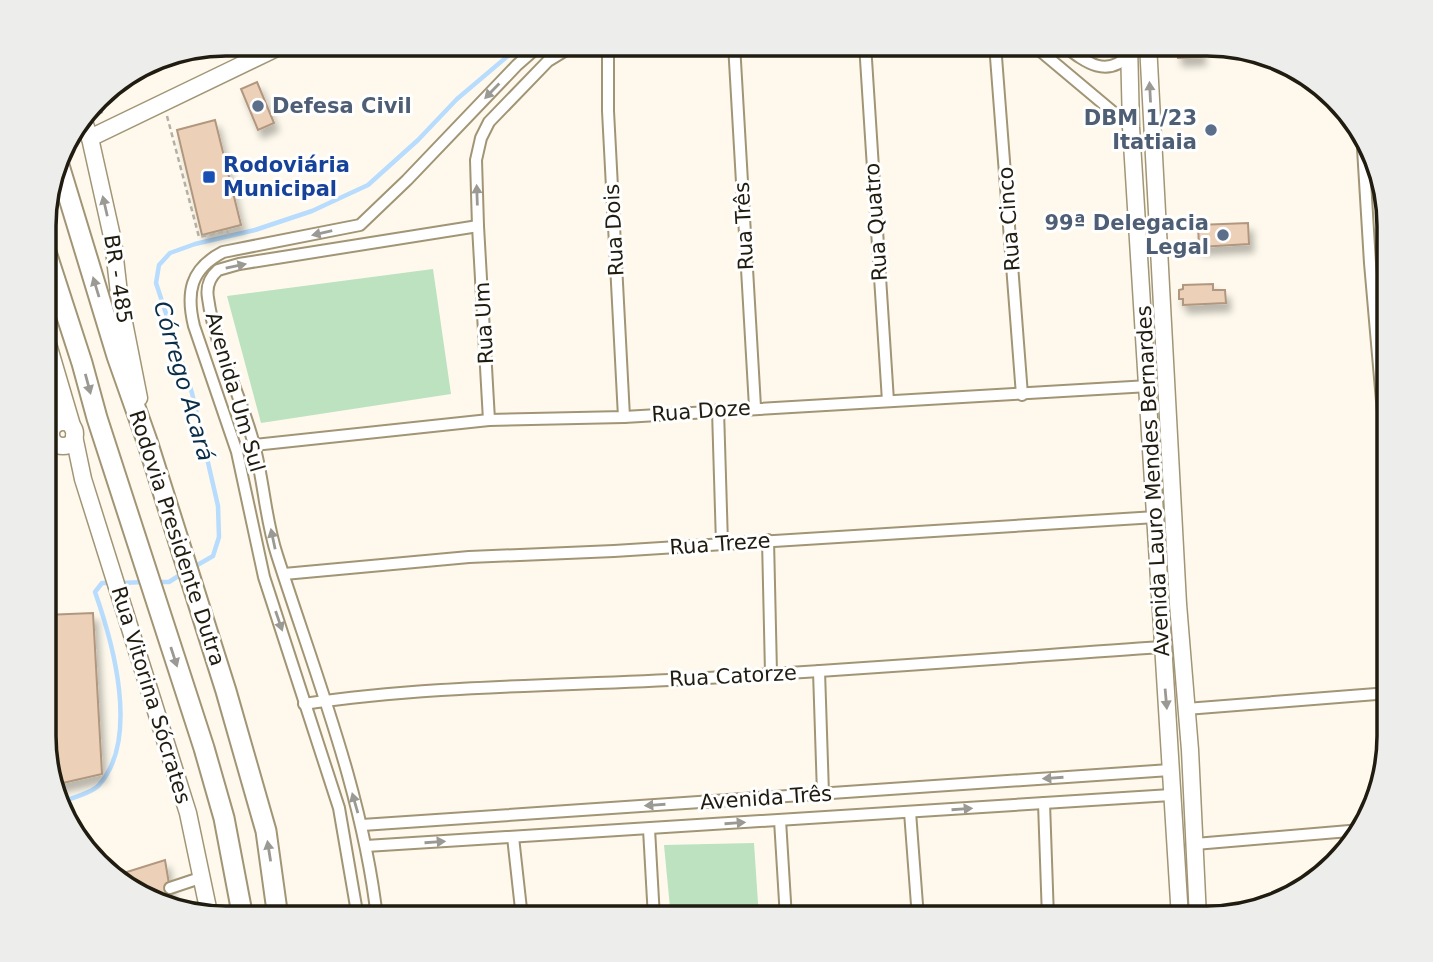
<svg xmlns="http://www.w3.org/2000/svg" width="1433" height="962" font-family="'DejaVu Sans',sans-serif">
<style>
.green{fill:#bce2bf}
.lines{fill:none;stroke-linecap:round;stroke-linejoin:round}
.stream{stroke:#b8dcfd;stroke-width:4.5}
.building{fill:#ecd1b8;stroke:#b1977f;stroke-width:2;filter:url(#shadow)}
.street-casing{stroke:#a19576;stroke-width:14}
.secondary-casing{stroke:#a19576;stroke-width:19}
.highway-casing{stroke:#a19576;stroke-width:23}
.path{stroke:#b5b0a4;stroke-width:2.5;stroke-dasharray:5 3.5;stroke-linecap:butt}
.street{stroke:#fff;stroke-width:10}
.secondary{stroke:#fff;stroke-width:16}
.highway{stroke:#fff;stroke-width:19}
.oneway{fill:#9b9993}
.service-dot{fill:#5c6f8a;stroke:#fff;stroke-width:2.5}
.transit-dot{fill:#1a4fb4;stroke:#fff;stroke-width:2.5}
.labels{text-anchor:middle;stroke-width:6;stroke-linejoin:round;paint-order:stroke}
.service-label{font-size:21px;font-weight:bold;fill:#4e5e75;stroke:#fff;text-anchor:end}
.transit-label{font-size:21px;font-weight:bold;fill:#164399;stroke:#fff;text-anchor:start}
.street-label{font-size:21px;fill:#211c10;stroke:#fff}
.water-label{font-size:23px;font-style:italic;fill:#0a2d48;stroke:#fff}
.rim{fill:none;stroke:#211c10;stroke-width:3.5}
</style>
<defs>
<filter id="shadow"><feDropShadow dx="4.5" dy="8" stdDeviation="3.5" flood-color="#0004"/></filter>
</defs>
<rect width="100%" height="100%" fill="#fef9ec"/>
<g class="green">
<path d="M433 269 451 394 261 423 227 296Z"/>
<path d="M754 843 759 918H671L664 845Z"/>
</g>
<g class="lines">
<g class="stream">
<path d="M194 567 213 556 219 537 218 506 192 393 156 283 159 265 170 253 195 244 255 230 312 211 368 185 418 140 457 99 522 44"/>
<path d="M156 582H169L183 573"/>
<path d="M121 583 144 582"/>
<path d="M60 802C70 799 92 793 99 785 140 739 113 643 95 592L102 583H112"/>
</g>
</g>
<g class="building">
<path d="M1177 44H1200L1201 57 1178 58Z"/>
<path d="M257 82 274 123 258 130 241 89Z"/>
<path d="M215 120 241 225 202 235 177 130Z"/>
<path d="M1248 223 1249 244 1199 247 1198 225Z"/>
<path d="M1213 284V290H1225L1226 303 1183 305V299H1179V290L1183 289V285Z"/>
<path d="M93 613 102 774 54 785 45 759V615Z"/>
<path d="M165 860 172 902 124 887 114 876Z"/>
</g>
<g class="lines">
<defs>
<g id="street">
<path d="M608 44V111L624 417"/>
<path d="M734 44 755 407"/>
<path d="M865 44 888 401"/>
<path d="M995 44 1022 395"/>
<path d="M1032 44 1131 127"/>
<path d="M1062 44C1084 61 1106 80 1130 54"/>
<path d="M1362 132 1370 263 1384 424 1389 435"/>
<path d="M478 226 489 420"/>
<path d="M718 410 722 544"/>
<path d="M254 445 489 420 624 417 1149 386"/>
<path d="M768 540 771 673"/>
<path d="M284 574 469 557 614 551 1156 517"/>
<path d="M819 671 823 794"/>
<path d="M304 704C431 685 562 686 690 679 847 670 1004 658 1161 647"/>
<path d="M1186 709 1389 693"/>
<path d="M1044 803 1048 918"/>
<path d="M910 812 918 918"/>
<path d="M780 820 786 918"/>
<path d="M362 825 1170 770"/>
<path d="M649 829 654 918"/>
<path d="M513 837 522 918"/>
<path d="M1195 844 1361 830"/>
<path d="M366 846 1171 795"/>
<path d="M170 888 203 877"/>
<path d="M358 918 339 808 264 577 237 452 194 326C186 293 190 269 223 252L360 225 407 180 517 65 541 44"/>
<path d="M377 918C363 793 315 674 277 555 265 519 264 481 254 445 242 396 215 350 208 298 206 287 210 277 218 270L239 264 478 226 476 160 481 138 489 122 548 61 566 50 589 44"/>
</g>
<g id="secondary">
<path d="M1129 44 1131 127 1180 918"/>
<path d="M1148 44 1178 604 1190 750 1198 918"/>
<path d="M83 119 90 138 113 241 120 302 139 398"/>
<path d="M90 138 285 44"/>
<path d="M45 334 73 429"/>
<path d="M45 391 56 424"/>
<circle cx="63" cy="434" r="12"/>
<path d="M74 436 83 479 188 813 209 913"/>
</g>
<g id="highway">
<path d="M58 162 117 356 147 441 226 691 266 831 278 918"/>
<path d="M45 249 82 363 97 418 204 748 224 818 243 918"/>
</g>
</defs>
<use href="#street" class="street-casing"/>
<use href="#secondary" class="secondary-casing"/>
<use href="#highway" class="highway-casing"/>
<g class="path">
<path d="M97 101 103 116"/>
<path d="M167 116 199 237 227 231 230 238"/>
</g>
<use href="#street" class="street"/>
<use href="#secondary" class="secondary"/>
<use href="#highway" class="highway"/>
</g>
<defs><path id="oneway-solid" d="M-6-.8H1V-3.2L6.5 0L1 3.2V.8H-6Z" transform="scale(1.75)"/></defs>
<g class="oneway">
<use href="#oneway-solid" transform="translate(492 91) rotate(134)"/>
<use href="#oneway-solid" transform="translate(1150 92) rotate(-93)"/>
<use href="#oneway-solid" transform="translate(477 195) rotate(-92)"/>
<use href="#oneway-solid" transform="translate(105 206) rotate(-103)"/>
<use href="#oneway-solid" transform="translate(322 233) rotate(167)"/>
<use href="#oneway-solid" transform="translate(236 266) rotate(-11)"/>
<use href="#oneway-solid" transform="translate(96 287) rotate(-107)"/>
<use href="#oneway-solid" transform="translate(88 384) rotate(75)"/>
<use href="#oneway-solid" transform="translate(273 539) rotate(-102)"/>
<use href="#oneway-solid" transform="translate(279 621) rotate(71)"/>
<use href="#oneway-solid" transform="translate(174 657) rotate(72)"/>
<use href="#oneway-solid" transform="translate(1166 699) rotate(85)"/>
<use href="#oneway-solid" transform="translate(1053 778) rotate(176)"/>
<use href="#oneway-solid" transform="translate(355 803) rotate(-106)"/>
<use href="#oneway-solid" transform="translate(655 805) rotate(176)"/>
<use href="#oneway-solid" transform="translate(962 809) rotate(-4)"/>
<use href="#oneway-solid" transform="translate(735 823) rotate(-4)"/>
<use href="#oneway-solid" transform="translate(435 842) rotate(-4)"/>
<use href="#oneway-solid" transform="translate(269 851) rotate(-99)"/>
</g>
<g class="service-dot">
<circle cx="258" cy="106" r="7"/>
<circle cx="1211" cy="130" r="7"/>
<circle cx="1223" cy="235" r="7"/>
</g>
<rect class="transit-dot" x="202" y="170" width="14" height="14" rx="3.5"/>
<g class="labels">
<g class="service-label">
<text x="272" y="113" text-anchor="start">Defesa Civil</text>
<text x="1197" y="125">DBM 1/23<tspan x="1197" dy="24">Itatiaia</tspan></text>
<text x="1209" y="230">99ª Delegacia<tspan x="1209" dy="24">Legal</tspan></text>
</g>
<g class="transit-label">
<text x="223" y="172">Rodoviária<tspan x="223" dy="24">Municipal</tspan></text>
</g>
<g class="street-label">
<text transform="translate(1009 219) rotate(-94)" y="7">Rua Cinco</text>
<text transform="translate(876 222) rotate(-94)" y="7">Rua Quatro</text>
<text transform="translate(744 226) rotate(-93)" y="7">Rua Três</text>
<text transform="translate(614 230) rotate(-93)" y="7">Rua Dois</text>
<text transform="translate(118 279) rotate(81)" y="7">BR - 485</text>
<text transform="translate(484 323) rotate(-93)" y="7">Rua Um</text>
<text transform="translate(235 392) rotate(74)" y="7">Avenida Um Sul</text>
<text transform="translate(701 411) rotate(-4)" y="7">Rua Doze</text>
<text transform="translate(1153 481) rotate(-93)" y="7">Avenida Lauro Mendes Bernardes</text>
<text transform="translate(177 538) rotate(72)" y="7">Rodovia Presidente Dutra</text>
<text transform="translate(720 544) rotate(-4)" y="7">Rua Treze</text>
<text transform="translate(733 676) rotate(-3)" y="7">Rua Catorze</text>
<text transform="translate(151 695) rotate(73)" y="7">Rua Vitorina Sócrates</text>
<text transform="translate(766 798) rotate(-4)" y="7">Avenida Três</text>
</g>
<g class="water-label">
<text transform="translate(184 381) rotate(74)" y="8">Córrego Acará</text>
</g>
</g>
<path d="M0 0H1433V962H0ZM226 56H1207A170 170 0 0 1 1377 226V736A170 170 0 0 1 1207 906H226A170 170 0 0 1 56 736V226A170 170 0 0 1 226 56Z" fill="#ededec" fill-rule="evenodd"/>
<path class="rim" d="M226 56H1207A170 170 0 0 1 1377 226V736A170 170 0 0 1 1207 906H226A170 170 0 0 1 56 736V226A170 170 0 0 1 226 56Z"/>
</svg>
